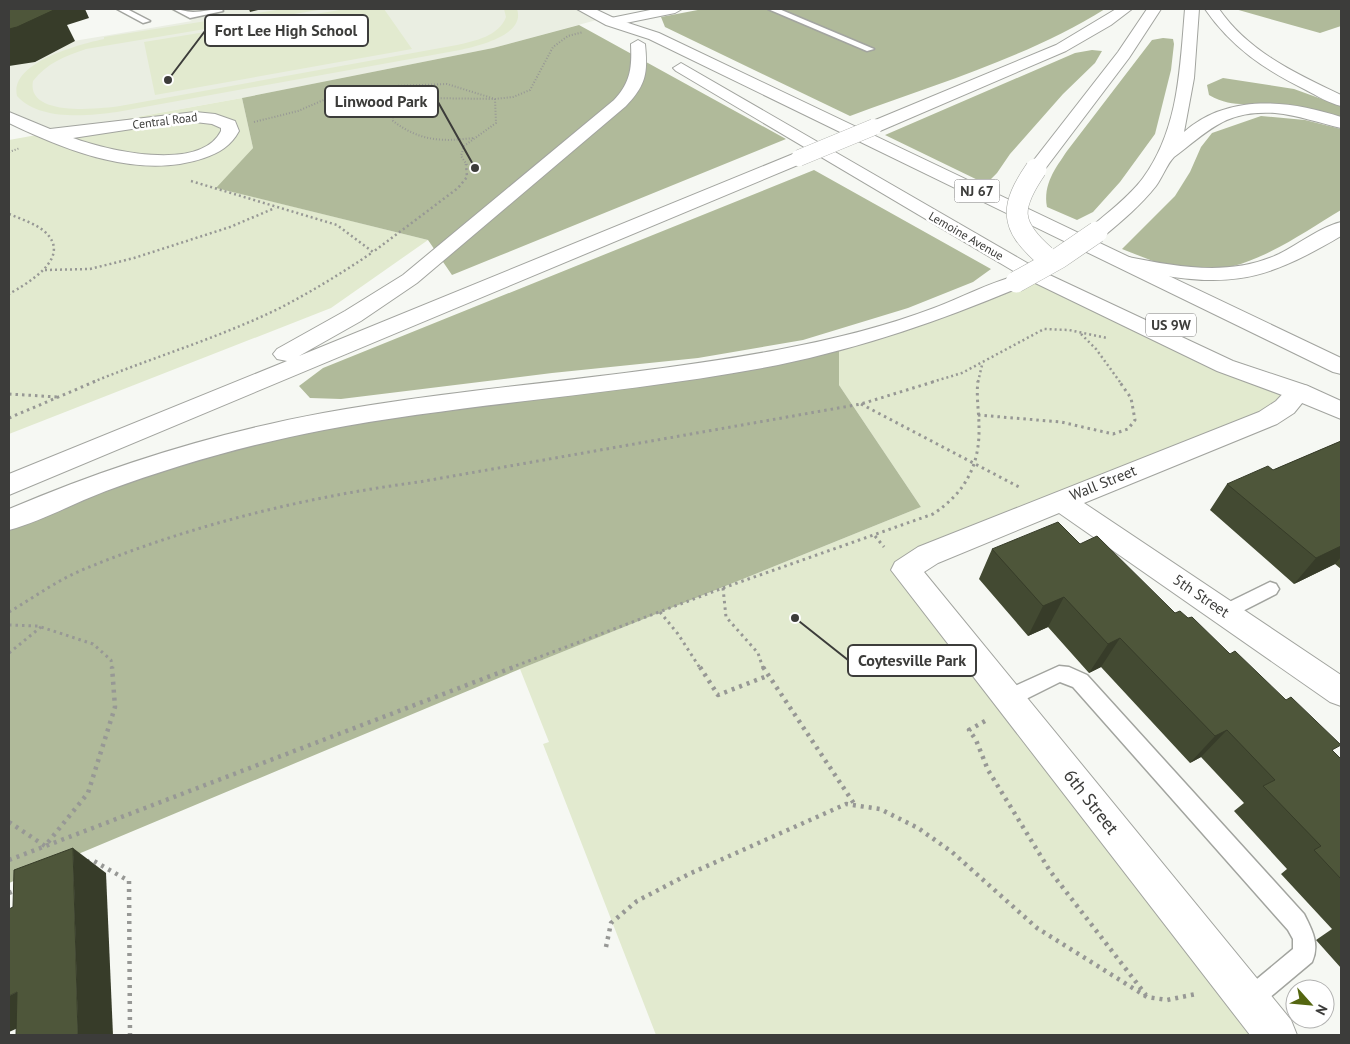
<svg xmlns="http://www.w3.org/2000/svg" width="1350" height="1044" font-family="'PT Sans',sans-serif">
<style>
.built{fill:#eaeee2}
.green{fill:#e2eacf}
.forest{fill:#b0ba9a}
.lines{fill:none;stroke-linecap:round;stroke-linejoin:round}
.service-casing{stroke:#a2a49f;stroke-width:3}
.minor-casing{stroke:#a2a49f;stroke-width:2}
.primary-casing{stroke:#a2a49f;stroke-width:2}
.motorway-casing{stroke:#a2a49f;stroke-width:2}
.path-far3{stroke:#979895;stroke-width:2;stroke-dasharray:1 2;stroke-linecap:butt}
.path-far2{stroke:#979895;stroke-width:2.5;stroke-dasharray:2 3;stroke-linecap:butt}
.path-far1{stroke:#979895;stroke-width:3;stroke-dasharray:2.5 4;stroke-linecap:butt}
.path{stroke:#979895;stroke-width:4.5;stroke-dasharray:3 5;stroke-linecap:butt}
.service{fill:#fff;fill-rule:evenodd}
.minor{fill:#fff;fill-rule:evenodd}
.primary{fill:#fff;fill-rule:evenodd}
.motorway{fill:#fff;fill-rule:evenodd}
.primary-bridge-casing{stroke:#a2a49f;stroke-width:22;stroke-linecap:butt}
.motorway-bridge-far1-casing{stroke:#a2a49f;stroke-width:17;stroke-linecap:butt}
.motorway-bridge-casing{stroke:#a2a49f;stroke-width:22;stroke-linecap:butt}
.primary-bridge{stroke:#fff;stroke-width:21}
.motorway-bridge-far1{stroke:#fff;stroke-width:16}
.motorway-bridge{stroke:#fff;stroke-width:21}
.wall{fill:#434a32}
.shaded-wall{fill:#373c29}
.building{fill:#4e563a;stroke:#373c29}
.labels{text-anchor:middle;stroke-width:5;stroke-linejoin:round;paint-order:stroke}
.far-street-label{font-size:12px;fill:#3c3c3a;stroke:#fff}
.shield{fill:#fff;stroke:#767675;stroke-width:1}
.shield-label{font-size:14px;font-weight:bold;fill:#3c3c3a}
.street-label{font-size:15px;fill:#3c3c3a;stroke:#fff}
.near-street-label{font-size:18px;fill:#3c3c3a;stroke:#fff}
.leader{fill:none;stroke:#3c3c3a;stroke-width:2}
.callout-dot{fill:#3c3c3a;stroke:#fff;stroke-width:2}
.callout{fill:#fff;stroke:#3c3c3a;stroke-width:2}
.callout-label{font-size:16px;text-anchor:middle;font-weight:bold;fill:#3c3c3a}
</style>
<rect width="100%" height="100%" fill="#f6f8f3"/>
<path class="built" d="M169 9H584L604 18 493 48 242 98 69 129 44 132 9 117V52L192 21Z"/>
<g class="green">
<path d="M283 9H324L86 49C65 56 47 63 33 81 26 117 99 109 120 106L457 45C475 41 499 36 506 17L504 9H517C526 35 478 46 460 50L117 112C86 116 40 121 17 96 9 62 81 44 104 39V37Z"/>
<path d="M346 9H384L412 49 155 95 144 42Z"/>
<path d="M242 98 253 148 217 188 428 240 331 308 9 434V140Z"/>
<path d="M1034 275 1299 392 1285 407 905 570 1276 1035H656L543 744 549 742 520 669 921 507 839 385V344Z"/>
</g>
<g class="forest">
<path d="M703 9H1105C1026 58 936 84 850 116L665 27 661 17Z"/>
<path d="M1235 9H1341V26L1320 33Z"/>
<path d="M579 25 786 139 452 275 428 240 216 188 253 148 242 98 493 48Z"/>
<path d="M1163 38 1173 39 1174 44 1171 70 1155 134 1120 182 1093 212 1077 220 1047 207C1043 184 1055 169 1067 151L1152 40Z"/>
<path d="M1092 50 1102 51 1095 63 1063 94 1010 154 997 173 986 184 885 135 1075 53Z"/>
<path d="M1223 78 1294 89 1341 106V118C1319 111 1292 104 1269 104 1245 103 1232 108 1209 95L1207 85Z"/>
<path d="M1261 116 1305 120 1341 129V210C1296 237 1243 277 1187 270 1165 267 1143 257 1122 249L1175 196 1190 172 1201 147 1212 133Z"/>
<path d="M814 170 991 269 973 282 908 308 803 340 698 358 552 373 341 399 310 398 299 386 323 368Z"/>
<path d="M839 344V385L921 507 520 669 9 883V520L29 510 222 444Z"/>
</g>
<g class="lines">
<defs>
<g id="service">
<path d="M117 9H127L150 21 143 23Z"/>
<path d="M173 9C180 9 186 12 193 12 203 12 212 9 221 9L223 11 190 18Z"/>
<path d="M768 9H779L874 49 867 51Z"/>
<path d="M1270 582 1276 584 1279 589 1276 594 1231 617 1225 619 1219 617 1216 612 1219 607Z"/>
<path d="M1059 666 1069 667 1087 675 1304 914C1312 930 1320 944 1312 962L1256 1009 1248 1013 1240 1009 1236 1001 1240 993 1293 949V939L1288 930 1073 687 1060 682 1016 704 1009 706 1002 704 1000 698 1002 692Z"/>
</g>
<g id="minor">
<path d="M655 9H682L675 13 611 26 604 22 606 19Z"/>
<path d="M9 112 50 129 195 112 215 114 235 121 239 131C231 146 219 153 204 158 140 180 67 151 9 123ZM195 122 212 124 221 128V131C200 173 106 150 73 138L145 127Z"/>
<path d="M1299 384 1308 386 1311 392 1294 413 1277 424 1084 503 1341 675V706L1330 702 1059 513 938 563 924 572 1291 1020 1297 1035H1250L891 570 895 562 918 547 1259 412 1276 401 1290 386Z"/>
</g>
<g id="primary">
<path d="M577 9H595L616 19 659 33 1341 358V374L1333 372 649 39 606 25Z"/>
<path d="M1147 9H1161L1129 58 1042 173H1030L1027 169 1030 165 1118 52Z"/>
<path d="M1205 9H1219C1249 52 1295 73 1341 95V106C1329 103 1317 96 1306 90 1265 70 1231 47 1205 9Z"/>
<path d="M681 63 1041 271 1233 361 1308 386 1341 401V419L1290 398 1217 371 1027 279 676 71 673 68Z"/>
</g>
<g id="motorway">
<path d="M1116 9H1132L1111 25 1066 51 880 131H868L865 127 868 123 1056 45Z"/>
<path d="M1185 9H1199L1194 78 1184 132C1228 93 1290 100 1341 117V128C1319 123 1298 115 1275 113 1225 110 1210 130 1174 157 1167 164 1162 178 1156 186 1141 205 1122 221 1104 236H1090L1087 232 1090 228C1108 212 1129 197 1143 178 1179 129 1180 67 1185 9Z"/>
<path d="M638 40 645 44C648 73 646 85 626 106L417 283 361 321 299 356 793 154H805L808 158 805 162 9 495V474L287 361 277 359 273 354 277 349 345 311 403 275 614 100C631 82 632 67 631 44Z"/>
<path d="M1341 222V236C1257 286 1223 288 1128 269L1121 267 1118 263 1121 259 1128 257C1179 267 1230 277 1279 254 1299 244 1320 227 1341 222Z"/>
<path d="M1016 276 1023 278 1027 282 1023 286C942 320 865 347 778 365 628 394 475 402 324 430 250 444 177 465 106 491 74 503 42 521 9 530V509C110 466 215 433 323 413 473 386 627 378 777 350 830 340 884 327 934 308 961 298 988 283 1016 276Z"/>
</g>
</defs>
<use href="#service" class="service-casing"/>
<use href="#minor" class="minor-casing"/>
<use href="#primary" class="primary-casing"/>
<use href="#motorway" class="motorway-casing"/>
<g class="path-far3">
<path d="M393 112 390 105 405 87"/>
<path d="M254 122 298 111 347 90 368 87 447 84 495 99 513 97 530 90 553 47 568 36 583 32"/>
<path d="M9 152 20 148"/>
<path d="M467 165 461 156 464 146 496 123 495 99 427 98 414 101 393 112V121C419 141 442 142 473 138"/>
</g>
<g class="path-far2">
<path d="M191 181 337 225 373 252 458 188 467 177 466 164"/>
<path d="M9 214C21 219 34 223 44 231 74 257 28 283 9 294"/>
<path d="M45 270 90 269 134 258 230 227 275 208"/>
<path d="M1081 334 1096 349 1120 382"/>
<path d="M93 382C154 357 218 338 278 309 311 292 342 273 373 252"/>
<path d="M932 382 962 373 1044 329 1069 330 1107 338"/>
<path d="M978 382 982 365"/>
</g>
<g class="path-far1">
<path d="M9 394 58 397"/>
<path d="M861 404 1019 487"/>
<path d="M978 415 1061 422 1113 434 1128 429 1135 420 1131 398 1119 381"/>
<path d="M9 418 96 381"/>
<path d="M875 536 884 547"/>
<path d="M723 588 726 617 758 653 763 668"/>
<path d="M9 612C33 598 56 581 82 570 188 526 304 497 419 482L861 404 936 381"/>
<path d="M660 612 678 634 700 668"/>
<path d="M9 625 38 626 93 644 111 660 112 668"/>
<path d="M9 653 41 627"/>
<path d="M510 668 723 588 933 514C965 493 980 465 979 427 979 412 976 396 978 381"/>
</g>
<g class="path">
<path d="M700 667 718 695 767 676"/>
<path d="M763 667 855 805"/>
<path d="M985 721 969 730 976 740 988 770 1050 871 1146 995"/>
<path d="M9 822 45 846 88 793 115 707 112 667"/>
<path d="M9 860 514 667"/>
<path d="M87 862 92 860 129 881 130 1035"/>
<path d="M9 893 16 890"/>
<path d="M606 947 611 923 637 901 689 874 846 804 880 809 918 828 952 852 1037 928 1147 997 1167 1000 1196 994"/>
</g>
<use href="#service" class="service"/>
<use href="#minor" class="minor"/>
<use href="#primary" class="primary"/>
<use href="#motorway" class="motorway"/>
<defs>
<path id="primary-bridge" d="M1036 169C1010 207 1009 225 1045 256"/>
<path id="motorway-bridge-far1" d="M799 158 874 127"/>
<path id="motorway-bridge" d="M1016 282 1059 258 1097 232"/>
</defs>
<use href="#primary-bridge" class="primary-bridge-casing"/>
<use href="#motorway-bridge-far1" class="motorway-bridge-far1-casing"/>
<use href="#motorway-bridge" class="motorway-bridge-casing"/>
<use href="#primary-bridge" class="primary-bridge"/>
<use href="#motorway-bridge-far1" class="motorway-bridge-far1"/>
<use href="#motorway-bridge" class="motorway-bridge"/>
</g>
<g class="wall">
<path d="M1341 441V569L1335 564 1294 584 1210 510 1227 484 1273 470Z"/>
<path d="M1080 544 1175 613 1341 759V968L1316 940 1332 929 1281 874 1287 869 1234 811 1244 803 1201 757 1190 763 1101 667 1089 673 1048 627 1028 636 979 579 992 549Z"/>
</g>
<g class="shaded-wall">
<path d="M44 9H85L89 18 67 25 75 41 35 62 9 66V29Z"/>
<path d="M249 9H262L250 12Z"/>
<path d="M1341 546V557L1335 564 1294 584 1316 558Z"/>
<path d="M1064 597 1048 627 1028 636 1043 606Z"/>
<path d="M1120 638 1101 667 1089 673 1108 644Z"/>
<path d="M1227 730 1201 757 1190 763 1215 736Z"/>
<path d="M73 848 106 873 113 1035H78Z"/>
<path d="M17 992 56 1011 9 1032V996Z"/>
</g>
<g class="building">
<path d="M9 9H56L17 27 9 29Z"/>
<path d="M1341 441V546L1316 558 1227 484 1268 466 1273 470Z"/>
<path d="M1058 522 1080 544 1097 536 1175 613 1180 611 1188 618 1192 617 1230 654 1235 651 1286 700 1291 697 1341 745 1332 750 1341 759V879L1314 850 1321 846 1263 786 1275 780 1227 730 1215 736 1120 638 1108 644 1064 597 1043 606 992 549Z"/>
<path d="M73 848 78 1035H16L17 992 9 996V909L13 907 14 870Z"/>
</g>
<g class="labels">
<g class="far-street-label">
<text transform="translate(165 121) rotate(-7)" y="4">Central Road</text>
<text transform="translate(966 236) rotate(30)" y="4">Lemoine Avenue</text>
</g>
<g class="shield">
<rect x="954.5" y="179.5" width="45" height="23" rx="4"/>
<rect x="1146" y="313.5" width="50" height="23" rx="4"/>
</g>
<g class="shield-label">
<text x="977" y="196">NJ 67</text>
<text x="1171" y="330">US 9W</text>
</g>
<g class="street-label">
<text transform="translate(1103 483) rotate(-22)" y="5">Wall Street</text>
<text transform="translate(1201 596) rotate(34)" y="5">5th Street</text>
</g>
<g class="near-street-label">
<text transform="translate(1091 802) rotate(52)" y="6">6th Street</text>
</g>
</g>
<path class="leader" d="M168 80L205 31M475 168L438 102M795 618L848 660"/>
<g class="callout-dot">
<circle cx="168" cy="80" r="5"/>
<circle cx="475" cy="168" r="5"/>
<circle cx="795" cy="618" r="5"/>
</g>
<g class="callout">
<rect x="205" y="15" width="163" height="31" rx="5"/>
<rect x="325" y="86" width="113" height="31" rx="5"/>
<rect x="848" y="645" width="128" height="31" rx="5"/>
</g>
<g class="callout-label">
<text x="286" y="36">Fort Lee High School</text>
<text x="381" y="107">Linwood Park</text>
<text x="912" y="666">Coytesville Park</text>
</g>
<rect width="1350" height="1044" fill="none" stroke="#3c3c3a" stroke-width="20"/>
<g transform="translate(1310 1004) rotate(117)"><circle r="24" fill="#ffffff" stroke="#b1b1b0"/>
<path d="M0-4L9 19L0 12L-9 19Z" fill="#546610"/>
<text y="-8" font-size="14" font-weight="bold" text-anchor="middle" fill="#3c3c3a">N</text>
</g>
</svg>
